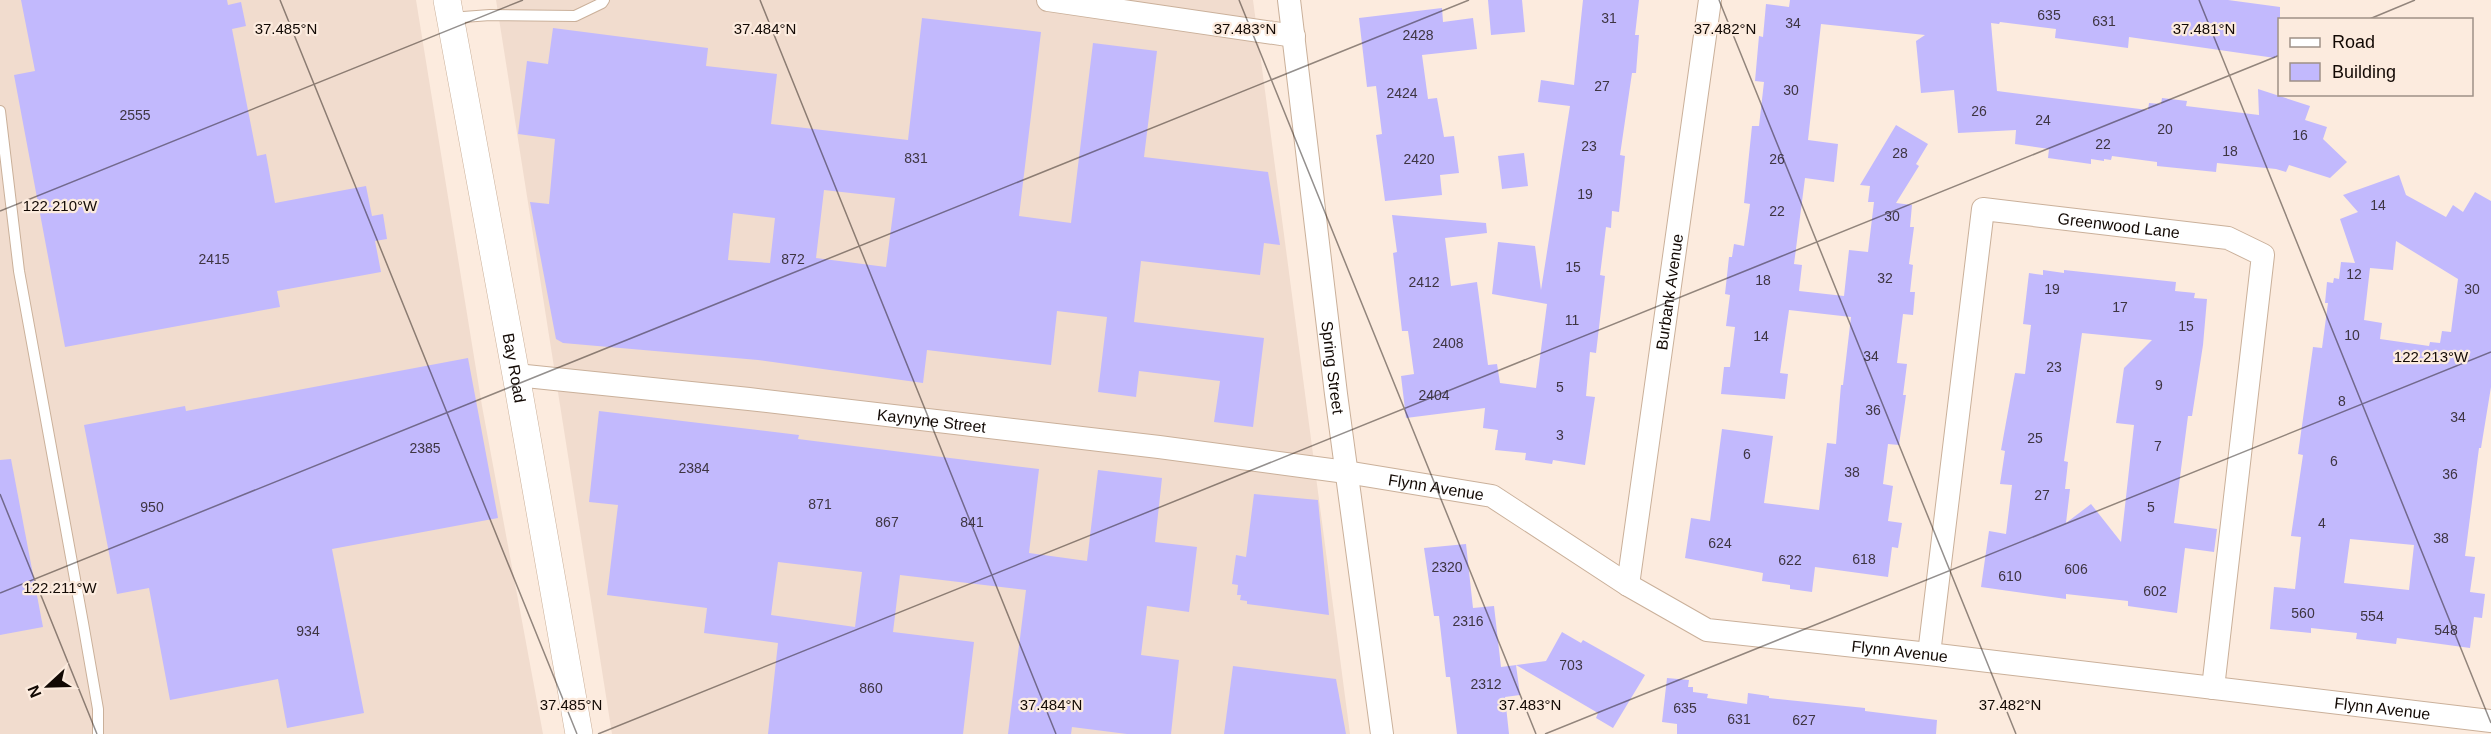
<svg xmlns="http://www.w3.org/2000/svg" width="2491" height="734" font-family="Helvetica,sans-serif">
<style>
.industrial{fill:#f1dcce}
.building{fill:#c2b9fd;fill-rule:evenodd}
.lines{fill:none;stroke-linecap:round;stroke-linejoin:round}
.service-casing{stroke:#cab09a;stroke-width:12}
.minor-casing{stroke:#cab09a;stroke-width:24}
.tertiary-casing{stroke:#cab09a;stroke-width:28}
.service{stroke:#fff;stroke-width:10}
.minor{stroke:#fff;stroke-width:22}
.tertiary{stroke:#fff;stroke-width:27}
.ticks{fill:none;stroke:#120904;stroke-width:1.5;stroke-opacity:0.45}
.labels{text-anchor:middle;stroke-width:4.5;stroke-linejoin:round;paint-order:stroke}
.number-label{font-size:14px;fill:#3e3542}
.street-label{font-size:16px;fill:#120904;stroke:#fcebde}
.ticks-label{font-size:15px;text-anchor:middle;fill:#120904;stroke:#fcebde;stroke-width:4.5;stroke-linejoin:round;paint-order:stroke}
</style>
<rect width="100%" height="100%" fill="#fcebde"/>
<g class="industrial">
<path d="M0 0H416L482 406 543 734H0Z"/>
<path d="M496 0H1253L1350 734H612Z"/>
</g>
<g class="building">
<path d="M21 0H227L228 5 241 2 246 26 232 29 257 156 266 154 275 203 366 186 372 216 383 214 387 239 375 241 381 272 277 291 280 307 65 347 14 75 35 71Z"/>
<path d="M1488 0H1522L1525 32 1491 35Z"/>
<path d="M1583 0H1639L1635 35H1639L1636 73H1632L1620 155 1625 156 1619 212 1612 211 1611 228 1606 227 1600 275 1605 276 1596 353 1590 352 1586 396 1595 397 1585 465 1553 460 1552 464 1525 460 1526 453 1495 450 1498 430 1483 428 1485 408 1406 418 1401 376 1414 374 1408 331H1402L1393 253 1397 252 1392 215 1486 223 1487 233 1445 238 1451 286 1477 282 1488 365 1497 364 1500 383 1536 388 1547 304 1492 294 1498 242 1535 246 1541 290 1570 106 1538 102 1541 80 1574 85Z"/>
<path d="M1790 0H2228L2280 7V57L2275 56V58L2129 37 2128 48 2055 38 2056 29 2000 22 1999 24 1991 23 1997 91 2148 110 2149 103 2161 104 2162 98 2187 101 2186 106 2259 115 2258 89 2310 106 2305 120 2327 127 2323 139 2347 162 2330 178 2289 165 2286 172 2276 169 2217 163 2216 172 2157 166V162L2112 156 2111 160 2104 159V161L2091 159V164L2048 158 2049 149 2015 144 2016 130 1958 133 1954 90 1921 93 1916 41 1925 35 1821 24 1808 140 1838 144 1834 182 1805 178 1794 264 1802 265 1799 291 1844 296 1849 250 1868 252 1874 202H1868L1870 186 1860 185 1896 125 1928 144 1916 164 1919 166 1896 203 1912 205 1910 227H1914L1909 264 1913 265 1910 292H1915L1913 315 1903 314 1897 363 1907 364 1903 395H1906L1899 445 1888 444 1883 484 1893 486 1888 521 1902 523 1898 548 1892 547 1888 577 1815 567 1812 592 1790 589V585L1762 581 1763 573 1685 558 1691 518 1710 521 1722 429 1773 436 1764 503 1819 510 1827 443 1836 444 1841 385H1843L1851 317 1789 310 1780 373 1788 374 1785 399 1721 394 1724 367H1730L1735 327 1726 326 1730 295 1725 294 1729 257H1732L1734 244 1744 246 1750 204 1744 203 1752 126H1759L1764 82 1755 81 1759 36 1763 37 1766 4 1789 7Z"/>
<path d="M1442 8 1443 22 1473 18 1477 49 1422 55 1428 99 1437 98 1444 137 1454 136 1459 173 1440 175 1442 195 1385 201 1376 135 1382 134 1376 86 1367 87 1359 18Z"/>
<path d="M922 18 1041 32 1019 216 1071 223 1093 43 1157 51 1144 157 1268 172 1280 245 1264 243 1260 275 1141 261 1134 322 1264 338 1253 427 1214 422 1220 381 1139 371 1136 397 1098 392 1107 317 1057 311 1051 365 927 350 923 383 758 360 563 343 556 339 530 202 549 204 555 139 518 134 527 61 548 64 553 28 708 48 706 66 777 74 771 124 908 140ZM824 190 895 198 886 267 816 258ZM733 213 775 218 770 263 728 260Z"/>
<path d="M1524 153 1528 186 1502 189 1498 156Z"/>
<path d="M2399 175 2406 195 2446 217 2453 205 2463 212 2475 192 2491 201V387L2481 448H2479L2465 556 2475 557 2470 592 2485 594 2482 618 2474 617 2470 648 2397 638 2396 644 2356 639 2357 633 2311 628V633L2270 629 2274 587 2295 589 2301 537 2291 536 2303 455 2298 454 2313 347 2322 348 2328 303H2325L2327 282 2333 283 2334 278 2339 279 2341 262 2355 263 2340 219 2358 212 2343 195ZM2396 241 2458 279 2451 332 2442 331 2440 343 2430 342 2429 346 2380 339 2382 323 2364 320 2370 268 2393 270ZM2350 539 2414 545 2409 590 2344 583Z"/>
<path d="M2043 270 2064 273V270L2176 282 2175 291 2195 293 2194 298 2207 299 2203 345 2192 416H2188L2174 523 2217 529 2214 552 2185 548 2177 613 2128 606V601L2066 594V599L1981 587 1989 531 2006 534 2012 485 2000 484 2005 451 2001 450 2015 373 2025 374 2031 325 2023 324 2029 273 2043 275ZM2082 333 2152 340 2124 368 2116 423 2134 425 2121 542 2091 504 2066 523 2070 489H2065L2068 462 2064 461Z"/>
<path d="M468 358 498 518 332 549 364 713 287 728 278 679 170 700 149 588 117 594 84 425 185 406 186 411Z"/>
<path d="M599 411 799 435 798 439 1039 469 1029 553 1087 561 1098 470 1162 478 1155 542 1197 547 1189 612 1147 606 1141 655 1179 660 1171 734H1127L1072 727 1071 734H1008L1026 590 900 575 893 632 974 642 963 734H768L778 643 704 633 707 608 607 595 618 505 589 502ZM778 562 862 572 855 627 771 615Z"/>
<path d="M11 459 43 627 0 635V460Z"/>
<path d="M1254 494 1318 500 1329 615 1247 604V601L1240 600 1241 595H1237L1238 585 1232 584 1236 555 1246 557Z"/>
<path d="M1466 544 1473 608 1494 606 1501 667 1546 661 1562 632 1581 643 1583 640 1645 675 1613 728 1596 718 1598 713 1516 665 1520 695 1505 697 1509 734H1457L1450 677H1446L1439 616H1434L1424 548Z"/>
<path d="M1233 666 1336 679 1346 734H1224Z"/>
<path d="M1667 678 1689 680 1688 687H1693V692L1708 694 1707 698 1747 704 1748 693 1769 696V698L1865 708V711L1937 720 1936 734H1677V724L1662 722Z"/>
</g>
<g class="lines">
<defs>
<g id="service">
<path d="M450 18 490 15 575 16 602 3 604 0"/>
<path d="M0 111 19 271 83 623 98 709V734"/>
</g>
<g id="minor">
<path d="M1048 0 1294 36"/>
<path id="s1" d="M1289 0 1336 394 1382 734"/>
<path id="s2" d="M516 375 749 399 1159 447 1346 472 1492 496 1628 585 1707 630 1929 654 2491 721"/>
<path id="s3" d="M1628 585 1710 0"/>
<path id="s4" d="M1929 654 1983 209 2228 238 2263 255 2213 688"/>
</g>
<g id="tertiary">
<path id="s5" d="M447 0 516 375 579 734"/>
</g>
</defs>
<use href="#service" class="service-casing"/>
<use href="#minor" class="minor-casing"/>
<use href="#tertiary" class="tertiary-casing"/>
<use href="#service" class="service"/>
<use href="#minor" class="minor"/>
<use href="#tertiary" class="tertiary"/>
</g>
<path class="ticks" d="M280 0 577 734M760 0 1056 734M1239 0 1536 734M1719 0 2016 734M2199 0 2491 723M2367 20 2415 0M0 211 523 0M0 494 97 734M0 593 1469 0M598 734 2280 55M1545 734 2491 352"/>
<g class="labels">
<g class="number-label">
<text x="2049" y="20">635</text>
<text x="1609" y="23">31</text>
<text x="2104" y="26">631</text>
<text x="1793" y="28">34</text>
<text x="1418" y="40">2428</text>
<text x="1602" y="91">27</text>
<text x="1791" y="95">30</text>
<text x="1402" y="98">2424</text>
<text x="1979" y="116">26</text>
<text x="135" y="120">2555</text>
<text x="2043" y="125">24</text>
<text x="2165" y="134">20</text>
<text x="2300" y="140">16</text>
<text x="2103" y="149">22</text>
<text x="1589" y="151">23</text>
<text x="2230" y="156">18</text>
<text x="1900" y="158">28</text>
<text x="916" y="163">831</text>
<text x="1419" y="164">2420</text>
<text x="1777" y="164">26</text>
<text x="1585" y="199">19</text>
<text x="2378" y="210">14</text>
<text x="1777" y="216">22</text>
<text x="1892" y="221">30</text>
<text x="214" y="264">2415</text>
<text x="793" y="264">872</text>
<text x="1573" y="272">15</text>
<text x="2354" y="279">12</text>
<text x="1885" y="283">32</text>
<text x="1763" y="285">18</text>
<text x="1424" y="287">2412</text>
<text x="2052" y="294">19</text>
<text x="2472" y="294">30</text>
<text x="2120" y="312">17</text>
<text x="1572" y="325">11</text>
<text x="2186" y="331">15</text>
<text x="2352" y="340">10</text>
<text x="1761" y="341">14</text>
<text x="1448" y="348">2408</text>
<text x="1871" y="361">34</text>
<text x="2054" y="372">23</text>
<text x="2159" y="390">9</text>
<text x="1560" y="392">5</text>
<text x="1434" y="400">2404</text>
<text x="2342" y="406">8</text>
<text x="1873" y="415">36</text>
<text x="2458" y="422">34</text>
<text x="1560" y="440">3</text>
<text x="2035" y="443">25</text>
<text x="2158" y="451">7</text>
<text x="425" y="453">2385</text>
<text x="1747" y="459">6</text>
<text x="2334" y="466">6</text>
<text x="694" y="473">2384</text>
<text x="1852" y="477">38</text>
<text x="2450" y="479">36</text>
<text x="2042" y="500">27</text>
<text x="820" y="509">871</text>
<text x="152" y="512">950</text>
<text x="2151" y="512">5</text>
<text x="887" y="527">867</text>
<text x="972" y="527">841</text>
<text x="2322" y="528">4</text>
<text x="2441" y="543">38</text>
<text x="1720" y="548">624</text>
<text x="1864" y="564">618</text>
<text x="1790" y="565">622</text>
<text x="1447" y="572">2320</text>
<text x="2076" y="574">606</text>
<text x="2010" y="581">610</text>
<text x="2155" y="596">602</text>
<text x="2303" y="618">560</text>
<text x="2372" y="621">554</text>
<text x="1468" y="626">2316</text>
<text x="2446" y="635">548</text>
<text x="308" y="636">934</text>
<text x="1571" y="670">703</text>
<text x="1486" y="689">2312</text>
<text x="871" y="693">860</text>
<text x="1685" y="713">635</text>
<text x="1739" y="724">631</text>
<text x="1804" y="725">627</text>
</g>
<g class="street-label">
<text dy="6" stroke="none"><textPath href="#s4" startOffset="585">Greenwood Lane</textPath></text>
<text dy="6" stroke="none"><textPath href="#s3" startOffset="296">Burbank Avenue</textPath></text>
<text dy="6" stroke="none"><textPath href="#s5" startOffset="374">Bay Road</textPath></text>
<text dy="6" stroke="none"><textPath href="#s1" startOffset="370">Spring Street</textPath></text>
<text dy="6" stroke="none"><textPath href="#s2" startOffset="418">Kaynyne Street</textPath></text>
<text dy="6" stroke="none"><textPath href="#s2" startOffset="927">Flynn Avenue</textPath></text>
<text dy="6" stroke="none"><textPath href="#s2" startOffset="1431">Flynn Avenue</textPath></text>
<text dy="6" stroke="none"><textPath href="#s2" startOffset="1917">Flynn Avenue</textPath></text>
</g>
</g>
<g class="ticks-label">
<text x="286" y="34">37.485°N</text>
<text x="765" y="34">37.484°N</text>
<text x="1245" y="34">37.483°N</text>
<text x="1725" y="34">37.482°N</text>
<text x="2204" y="34">37.481°N</text>
<text x="60" y="211">122.210°W</text>
<text x="2431" y="362">122.213°W</text>
<text x="60" y="593">122.211°W</text>
<text x="571" y="710">37.485°N</text>
<text x="1051" y="710">37.484°N</text>
<text x="1530" y="710">37.483°N</text>
<text x="2010" y="710">37.482°N</text>
</g>
<rect x="2278" y="18" width="195" height="78" fill="#fcebde" stroke="#9e9187" stroke-width="1.5"/>
<rect x="2290" y="38" width="30" height="9" fill="#ffffff" stroke="#9e9187" stroke-width="1.5"/>
<text x="2332" y="48" font-size="18" fill="#120904">Road</text>
<rect x="2290" y="63" width="30" height="18" fill="#c2b9fd" stroke="#9e9187" stroke-width="1.5"/>
<text x="2332" y="78" font-size="18" fill="#120904">Building</text>
<g transform="translate(48 686) rotate(248)" stroke="#fcebde" stroke-width="4.5" paint-order="stroke">
<path d="M0-4.5L10 22L0 15L-10 22Z" fill="#120904"/>
<text y="-9" font-size="16" font-weight="bold" text-anchor="middle" fill="#120904">N</text>
</g>
</svg>
